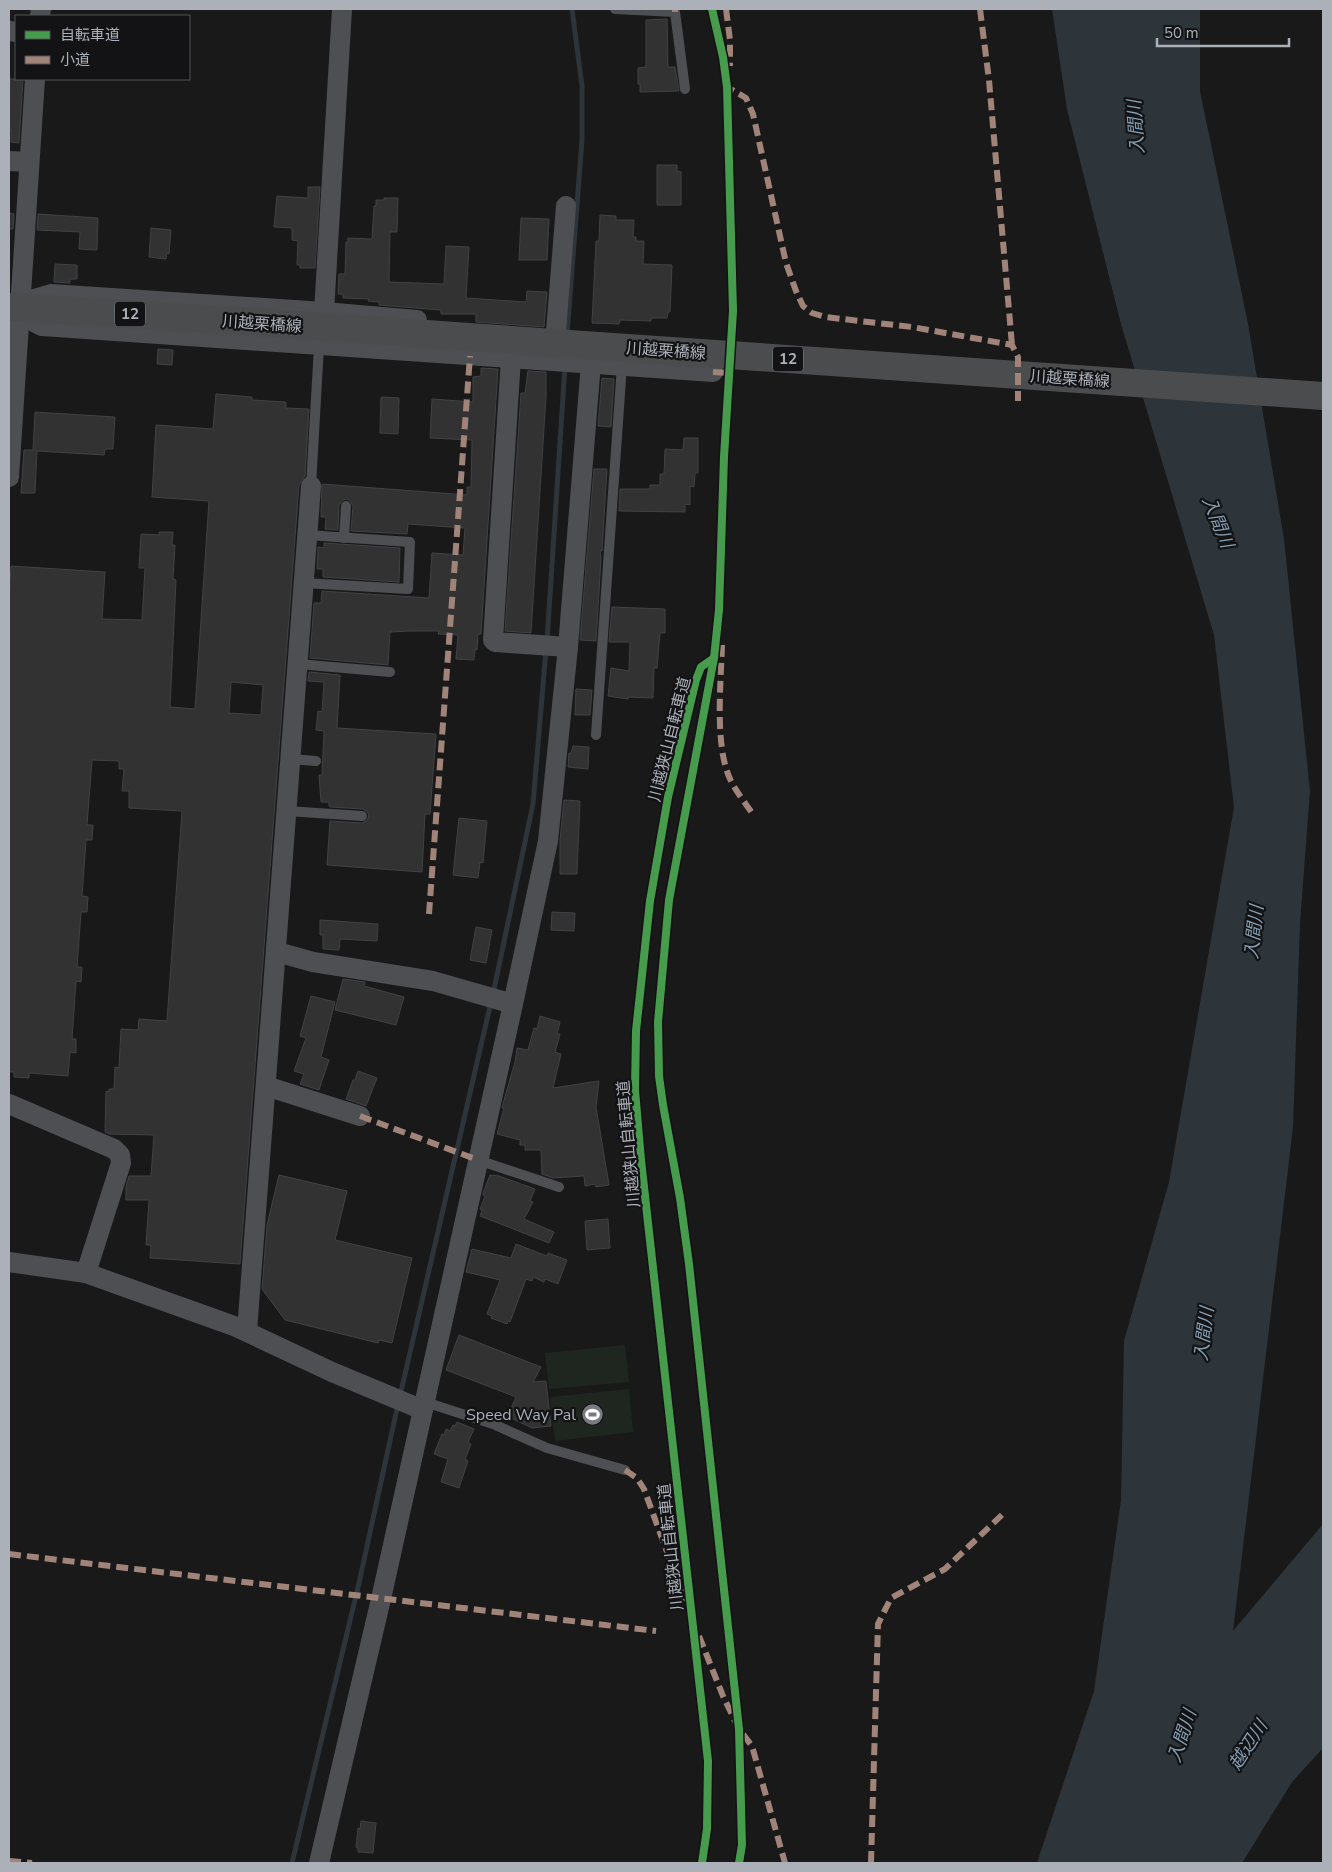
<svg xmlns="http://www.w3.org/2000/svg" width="1332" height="1872" font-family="'Nunito Sans','Noto Sans JP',sans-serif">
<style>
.green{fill:#1f2620}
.water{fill:#2d353b}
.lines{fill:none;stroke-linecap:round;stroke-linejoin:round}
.stream{stroke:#2d353b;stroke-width:5}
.building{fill:#323233;stroke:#414245;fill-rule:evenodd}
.service{stroke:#4d4f52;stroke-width:10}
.minor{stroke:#4d4f52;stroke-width:20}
.primary{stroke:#4b4c4e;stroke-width:28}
.primary-bridge{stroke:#4b4c4e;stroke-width:28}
.quiet{stroke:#a18479;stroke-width:6;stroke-dasharray:12 6;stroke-linecap:butt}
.cycleway-casing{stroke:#131315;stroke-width:11}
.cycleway{stroke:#469c4c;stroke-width:8}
.labels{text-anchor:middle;stroke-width:4.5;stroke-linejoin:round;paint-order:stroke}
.shield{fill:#131315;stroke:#7d8188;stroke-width:1}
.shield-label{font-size:15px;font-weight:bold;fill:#abb0b9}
.street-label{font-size:16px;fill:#abb0b9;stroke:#131315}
.poi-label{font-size:16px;fill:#abb0b9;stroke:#131315;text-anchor:end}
.water-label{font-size:18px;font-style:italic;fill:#849eb2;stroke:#131315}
</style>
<rect width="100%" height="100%" fill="#191919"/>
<g class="green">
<path d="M625 1345 629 1382 549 1389 545 1353Z"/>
<path d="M629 1389 633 1432 555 1441 550 1397Z"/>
</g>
<path class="water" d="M1052 9H1200V91L1248 324 1284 539 1310 791 1300 923 1293 1127 1233 1631 1323 1524V1748L1292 1782 1242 1863H1037L1094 1691 1121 1500 1124 1341 1169 1182 1234 807 1214 635 1121 324 1067 109Z"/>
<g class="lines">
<g class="stream">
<path d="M567 335 582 140V86L572 9"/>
<path d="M547 641 565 366"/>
<path d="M493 994 533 804 546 650"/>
<path d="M400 1396 491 1002"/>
<path d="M292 1863 359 1583 398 1404"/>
</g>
</g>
<g class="building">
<path d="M667 19 668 67H675L679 91 640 92V84H638V68L646 67V20Z"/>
<path d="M10 79H23L19 143 11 142V130H9Z"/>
<path d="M657 165H677V171L681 172V205H657Z"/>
<path d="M308 187H320L315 268H300V265H297L298 241 292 240V228L274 227 277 196 308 198Z"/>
<path d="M384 198H398L397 232H390L389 282 444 284 446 246 469 247 466 298 526 302 527 291 547 292 544 327 476 322V314H441V310L379 305V302L368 301 369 299 343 298V294H338L339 274H345L346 242H348V238L372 239 374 206H376V200H384Z"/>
<path d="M9 213 14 214 13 229H9Z"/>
<path d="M38 214 98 218 97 250 79 249 80 232 37 230Z"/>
<path d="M600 215 616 216V220H634L633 237H636V241H644L643 264 672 265 670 312H668L667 318H651V321L620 320 619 324 592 323 596 241H599Z"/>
<path d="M521 218 549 219 547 260H519Z"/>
<path d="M151 228 171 230 169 254 167 253 166 259 149 257Z"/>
<path d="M55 264 77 265V279H70V283L54 282Z"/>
<path d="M158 349 173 350 172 365 157 364Z"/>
<path d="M481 368 498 369 481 634H478L477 650 475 649 474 660 456 659 458 635 438 634 439 631H410L390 632 388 665 310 658 314 603H321L322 591 429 598 432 553 463 555 465 528 408 524 407 534 351 531 353 506 350 501 347 499 343 500 339 505 338 530 325 529 326 517H321L322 484 467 495V487H471L472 440 430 438 432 399 473 402V377L481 376Z"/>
<path d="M528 371 546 372V396L531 633 505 631 521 393H525Z"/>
<path d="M602 378 614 379 611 427 598 426Z"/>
<path d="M216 394 252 397V400L286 402V408L309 409 305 476 299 485 240 1264 150 1258 151 1245H146L149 1200H126V1187L129 1176H151L154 1135 109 1134 105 1132 106 1091 109 1092V1089H114L115 1067 119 1068 121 1029 138 1030 139 1019 167 1021 182 811 129 808V791H122L124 769H119V761L92 760 87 825H93L92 840H86L82 896 88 897 87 912H81L77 967H82L81 982 76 981 72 1039H76V1053L70 1052 68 1076 29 1073V1078L14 1077V1072H9V603L11 566 105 572 102 619 142 620 145 568H139L141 534 159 535V532H173L172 545H175L173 579 176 580 170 707 195 709 209 501 152 497 156 425 213 429ZM231 682 263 685 261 715 229 713Z"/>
<path d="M381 397 399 398 398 434 380 433Z"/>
<path d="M35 412 115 417 113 449H105L104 455 37 451 35 493H21L24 450H33Z"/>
<path d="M684 438H698V473H695L694 487 690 486V505L685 504V512L619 511 620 489H650V485H660V474H664L665 449 683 450Z"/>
<path d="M594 469H607L602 551H600L601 558 596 641 580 640Z"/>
<path d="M324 543 400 548 399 582 323 577V569H317L318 547 324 548Z"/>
<path d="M612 607 665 609V633H660L657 668H654L653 698 628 697V699L608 696 611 668 629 671 630 642H609Z"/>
<path d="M309 672 340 675 337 728 436 734 430 814H425L422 872 327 865 330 821 362 823 367 820 369 816 368 813 363 809 331 807 329 806V802H321L319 775H322L324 731 316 730 318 711 322 712 324 682 308 681Z"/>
<path d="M576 689 592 690 590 715H575Z"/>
<path d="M573 746 589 747 588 769 568 767 569 753H571Z"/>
<path d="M564 800 580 801 577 874H560V840Z"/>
<path d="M459 818 487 821 483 863 480 862 478 878 453 875Z"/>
<path d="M552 912 575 913 574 931 551 930Z"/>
<path d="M320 920 378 924 377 941 340 939 339 950 323 949V935H320Z"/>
<path d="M476 927 492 930 486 963 470 960Z"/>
<path d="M343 979 365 982 364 986 404 997 396 1025 335 1010Z"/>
<path d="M311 996 335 1002 321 1057 329 1060 319 1090 300 1084 304 1074 294 1071 306 1038 300 1036Z"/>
<path d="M540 1016 560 1022 557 1034H560L555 1052 561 1054 553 1088 599 1081 596 1107 609 1185 596 1187 595 1184 585 1186 584 1176 553 1178 542 1174 541 1150H525V1145H520V1140L497 1134 504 1108H502L504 1100 515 1062 517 1048 528 1050 534 1028 537 1029Z"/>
<path d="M358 1071 377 1078 366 1106 346 1099 353 1080H355Z"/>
<path d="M279 1175 347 1191 335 1240 412 1258 392 1343 379 1340 378 1343 285 1320 262 1289 267 1225Z"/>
<path d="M490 1175 499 1176 535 1189 530 1201 533 1202 524 1219 554 1232 549 1243 480 1216 482 1211 480 1209 485 1196 483 1195V1193Z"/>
<path d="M608 1219 610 1248 587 1250 585 1221Z"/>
<path d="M516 1244 547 1256 548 1253 567 1260 558 1284 545 1279 544 1282 533 1277 532 1281 526 1279 510 1322 508 1321 507 1324 491 1318 492 1316 487 1314 500 1280 466 1272 472 1249 511 1258Z"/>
<path d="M459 1335 541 1367 533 1382 546 1381 551 1426 532 1428 511 1418 512 1415 509 1413 516 1397 446 1370Z"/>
<path d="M457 1422 474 1429 468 1442 471 1444 465 1459 468 1461 459 1488 441 1482 448 1459 434 1454 442 1434 444 1435 446 1429 450 1431 453 1425 455 1426Z"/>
<path d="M361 1821 376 1823 373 1853 358 1852V1848L356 1847 358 1828 360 1829Z"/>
</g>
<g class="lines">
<g class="service">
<path d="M615 9 675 12 685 89"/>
<path d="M311 486 319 346"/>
<path d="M344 538 346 506"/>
<path d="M304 583 408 589 410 542 307 535"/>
<path d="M298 664 390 672"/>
<path d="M596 735 622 365"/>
<path d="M291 759 316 761"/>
<path d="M287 811 362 816"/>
<path d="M478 1160 559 1187"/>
<path d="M425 1402 493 1424 547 1448 625 1470"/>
</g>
<g class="minor">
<path d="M40 16 41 9"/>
<path d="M9 31 16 32"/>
<path d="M9 161 29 162"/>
<path d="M21 307 34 322 42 326 713 372"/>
<path d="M21 307 34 299 51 294 324 312 417 320"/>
<path d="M324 312 342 9"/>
<path d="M554 356 566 206"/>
<path d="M511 358 493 640 495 642 568 647"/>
<path d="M9 477 35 79"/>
<path d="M277 952 313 962 433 981 513 1004"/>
<path d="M266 1086 360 1116"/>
<path d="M9 1104 114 1149 120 1155 121 1163 86 1273"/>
<path d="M9 1262 86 1273 234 1326 332 1372 423 1410"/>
<path d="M247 1331 311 486"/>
<path d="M319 1863 381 1599 513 1004 548 841 568 647 591 363"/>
</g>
<path class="primary" d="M9 307 252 322"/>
<path class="primary-bridge" d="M252 322 1323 396"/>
<g class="quiet">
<path d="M726 9 730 40V66"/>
<path d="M980 9 989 80 1012 345"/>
<path d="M675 12V9"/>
<path d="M728 83 727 87 746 98 753 114 786 263 796 291 803 306 812 313 825 317 912 327 1012 345 1018 357V401"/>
<path d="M713 372 729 373V370"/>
<path d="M722 645C721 683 714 747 731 781 737 793 747 805 754 816"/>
<path d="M429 914 470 356"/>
<path d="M360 1116 478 1160"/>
<path d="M625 1470 637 1478 644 1489 685 1601"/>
<path d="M9 1554 656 1631"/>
<path d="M699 1636 723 1696 739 1729 752 1746 785 1863"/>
<path d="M9 1861 32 1863"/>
<path d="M871 1863 878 1624 891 1598 945 1569 1004 1513"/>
</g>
<defs>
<g id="cycleway">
<path d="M712 9 723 57 727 87 733 311 724 457 719 610 714 658 669 900 658 1022 659 1076 663 1105 680 1198 689 1264 739 1729 742 1845 739 1863"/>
<path d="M702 1863 707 1829 708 1761 641 1160 635 1090 636 1031 650 901 668 797 696 680 701 667 714 658"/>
</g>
</defs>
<use href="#cycleway" class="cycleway-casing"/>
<use href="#cycleway" class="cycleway"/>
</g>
<defs>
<symbol id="stadium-disc" viewBox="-11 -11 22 22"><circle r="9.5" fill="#787b81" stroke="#131315"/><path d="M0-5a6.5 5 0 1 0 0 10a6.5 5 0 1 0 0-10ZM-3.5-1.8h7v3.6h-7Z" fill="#fff"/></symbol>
</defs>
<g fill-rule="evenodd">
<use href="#stadium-disc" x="580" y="1402" width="25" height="25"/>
</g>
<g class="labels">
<g class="shield">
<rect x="115" y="301.5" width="30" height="25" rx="4"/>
<rect x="773" y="346.5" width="30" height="25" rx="4"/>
</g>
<g class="shield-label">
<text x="130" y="319">12</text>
<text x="788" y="364">12</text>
</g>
<g class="street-label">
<text transform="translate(262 323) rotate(4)" y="6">川越栗橋線</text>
<text transform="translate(666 350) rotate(4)" y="6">川越栗橋線</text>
<text transform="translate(1070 378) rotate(4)" y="6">川越栗橋線</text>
<text transform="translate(669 739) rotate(-76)" y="6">川越狭山自転車道</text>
<text transform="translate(628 1144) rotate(-95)" y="6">川越狭山自転車道</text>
<text transform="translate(670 1547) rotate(-96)" y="6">川越狭山自転車道</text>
</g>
<g class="poi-label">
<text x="576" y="1420">Speed Way Pal</text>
</g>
<g class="water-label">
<text transform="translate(1136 127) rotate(-94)" y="6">入間川</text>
<text transform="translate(1218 522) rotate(68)" y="6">入間川</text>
<text transform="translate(1254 932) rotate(-84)" y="6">入間川</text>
<text transform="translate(1204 1334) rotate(-83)" y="6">入間川</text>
<text transform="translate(1182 1736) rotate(-72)" y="6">入間川</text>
<text transform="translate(1248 1745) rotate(-57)" y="6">越辺川</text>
</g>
</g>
<rect width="1332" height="1872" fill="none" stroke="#abb0b9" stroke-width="20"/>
<rect x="15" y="15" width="175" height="65" fill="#131315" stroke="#505257"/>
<rect x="25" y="31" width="25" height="8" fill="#469c4c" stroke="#505257"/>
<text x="60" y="40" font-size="15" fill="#abb0b9">自転車道</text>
<rect x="25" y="56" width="25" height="8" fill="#a18479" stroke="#505257"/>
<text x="60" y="65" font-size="15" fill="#abb0b9">小道</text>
<path d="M1157 38v8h132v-8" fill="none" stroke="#abb0b9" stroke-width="2.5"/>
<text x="1164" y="38" font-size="15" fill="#abb0b9" stroke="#131315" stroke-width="4" paint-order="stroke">50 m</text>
</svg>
